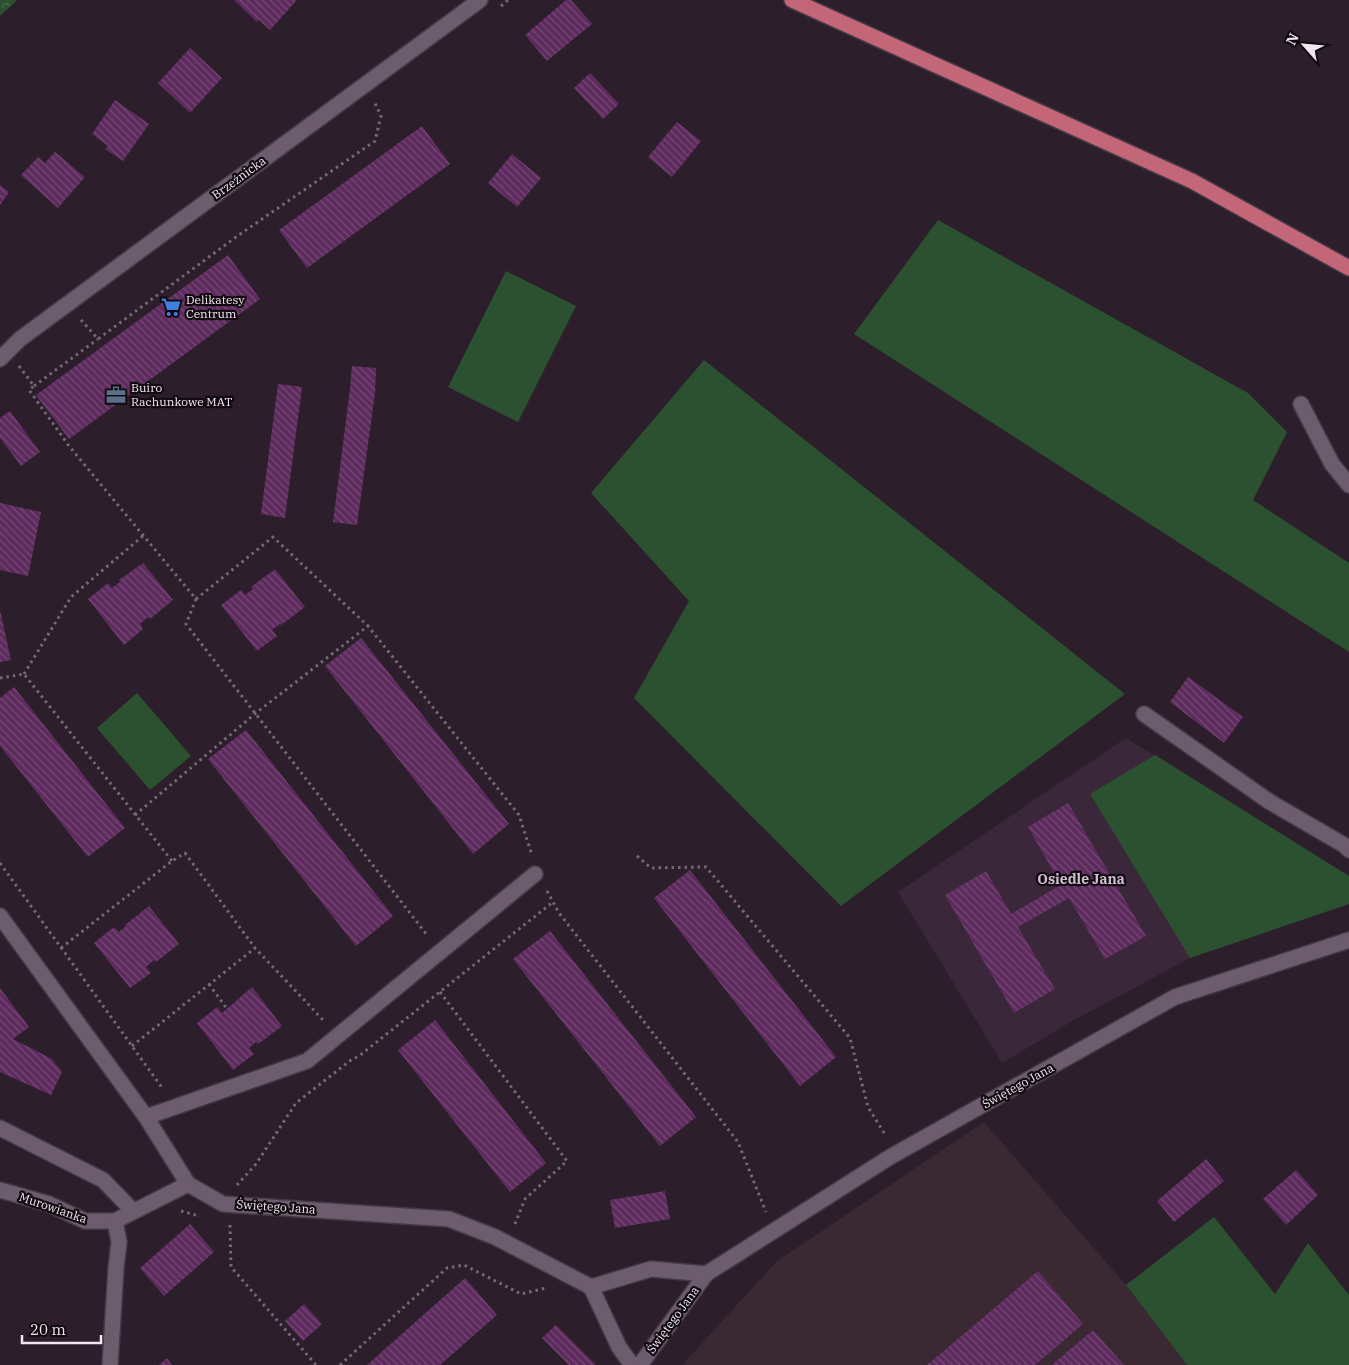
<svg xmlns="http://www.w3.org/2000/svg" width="1349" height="1365" font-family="'IBM Plex Serif',serif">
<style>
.industrial{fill:#3a2933}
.built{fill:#3a273a}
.forest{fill:url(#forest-crowns)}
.green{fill:#2b5130}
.building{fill:url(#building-back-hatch)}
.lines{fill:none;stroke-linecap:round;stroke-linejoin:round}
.minor-casing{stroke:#453945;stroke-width:18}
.major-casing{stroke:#453945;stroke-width:18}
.path{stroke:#776a77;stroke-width:3;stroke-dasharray:2.5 4;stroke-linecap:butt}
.minor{stroke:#6d5c6d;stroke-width:15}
.major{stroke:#c36678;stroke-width:15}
.labels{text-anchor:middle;stroke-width:4.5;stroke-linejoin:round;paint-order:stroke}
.street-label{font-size:12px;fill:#f1e7f1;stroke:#110b11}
.poi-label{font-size:12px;fill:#f1e7f1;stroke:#110b11;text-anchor:start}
.neighbourhood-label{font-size:14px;font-weight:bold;fill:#d0bdcf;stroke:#110b11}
</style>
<defs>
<pattern id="forest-crowns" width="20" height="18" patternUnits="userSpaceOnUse" patternTransform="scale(1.25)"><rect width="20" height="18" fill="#2b5130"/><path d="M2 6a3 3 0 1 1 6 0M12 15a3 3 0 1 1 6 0" fill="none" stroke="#4a6a4e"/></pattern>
<pattern id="building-back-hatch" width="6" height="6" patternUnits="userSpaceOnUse" patternTransform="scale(1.25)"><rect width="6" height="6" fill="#5e2b5e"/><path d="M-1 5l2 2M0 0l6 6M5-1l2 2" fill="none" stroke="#764a76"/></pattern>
</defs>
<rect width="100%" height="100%" fill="#2d1e2c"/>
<path class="industrial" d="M984 1122 1126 1285 1187 1365H682L777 1261Z"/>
<path class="built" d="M1126 738 1349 876V904L1190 958 1069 1023 1002 1063 898 892Z"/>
<path class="forest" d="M0 0H17L0 16Z"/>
<g class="green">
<path d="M938 220 1248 393 1287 432 1253 500 1349 563V652L854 334Z"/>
<path d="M506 271 576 306 518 422 448 387Z"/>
<path d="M704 360 1125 694 841 906 634 698 689 601 591 493Z"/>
<path d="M137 693 191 756 150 790 97 728Z"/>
<path d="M1155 755 1349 876V904L1190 958 1090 794Z"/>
<path d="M1214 1217 1275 1294 1308 1243 1349 1295V1365H1187L1126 1285Z"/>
</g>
<g class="building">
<path d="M234 0H297L270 30 259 20 257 22Z"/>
<path d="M566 0H571L592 24 547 61 525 35Z"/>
<path d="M190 48 222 78 190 113 158 83Z"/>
<path d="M590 73 619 104 603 119 574 88Z"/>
<path d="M115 100 149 124 123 161 105 149 108 146 92 134Z"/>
<path d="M677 122 701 141 672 177 648 157Z"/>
<path d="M422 126 450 164 307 268 279 230Z"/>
<path d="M55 152 85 177 58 208 21 175 38 157 45 163Z"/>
<path d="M512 154 541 178 517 207 488 183Z"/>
<path d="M0 185 9 192 0 205Z"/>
<path d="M228 255 260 299 69 439 36 395Z"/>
<path d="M352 366 376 368 375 393 357 525 333 522 350 389Z"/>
<path d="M278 384 302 387 285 518 261 514Z"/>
<path d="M10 411 40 452 21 466 0 438V418Z"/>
<path d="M0 503 41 512 28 576 0 570Z"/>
<path d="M143 563 173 600 150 619 148 617 140 624 143 629 124 645 88 599 108 583 112 588 120 582 119 580Z"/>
<path d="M275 569 305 607 281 625 280 624 272 630 277 636 257 651 221 605 241 590 245 595 253 589 251 587Z"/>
<path d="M0 610 11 660 0 662Z"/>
<path d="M361 638 509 824 473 854 325 666Z"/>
<path d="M1188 677 1243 717 1224 743 1170 702Z"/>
<path d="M14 687 125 828 88 857 0 746V698Z"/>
<path d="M246 730 393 916 356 946 208 759Z"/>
<path d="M1068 803 1146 936 1105 959 1069 898 1018 927 1055 989 1014 1013 945 895 986 871 1011 914 1061 885 1028 827Z"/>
<path d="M690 870 836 1057 800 1086 654 898Z"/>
<path d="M149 906 179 944 156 962 154 960 146 967 151 973 130 988 94 943 114 927 119 932 126 926 125 925Z"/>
<path d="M550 931 696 1117 660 1146 513 959Z"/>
<path d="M252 987 282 1026 258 1044 256 1042 249 1048 254 1054 233 1070 197 1023 217 1007 222 1013Z"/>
<path d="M0 988 29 1027 13 1039 52 1059 62 1072 51 1095 0 1072Z"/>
<path d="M435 1020 546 1163 510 1192 398 1050Z"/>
<path d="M1206 1159 1224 1181 1174 1222 1157 1201Z"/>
<path d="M1296 1170 1318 1195 1286 1225 1263 1199Z"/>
<path d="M665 1191 670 1219 615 1228 610 1200Z"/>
<path d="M190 1224 214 1252 164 1296 140 1268Z"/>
<path d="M1038 1271 1083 1324 1035 1365H927Z"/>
<path d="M465 1278 497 1315 440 1365H367Z"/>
<path d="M304 1304 322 1324 303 1341 285 1321Z"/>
<path d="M556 1325 596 1365H569L542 1338Z"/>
<path d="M1093 1330 1124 1365H1052Z"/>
<path d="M167 1358 172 1365H159Z"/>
</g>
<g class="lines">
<defs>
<g id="minor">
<path d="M0 359 20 339 480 0"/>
<path d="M1301 404 1332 464 1349 485"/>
<path d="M1144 714 1270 802 1344 845 1349 850"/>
<path d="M0 916 146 1117 188 1184 223 1204 449 1219 495 1237 591 1287"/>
<path d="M146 1117 307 1061 535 874"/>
<path d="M0 1128 103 1180 133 1211"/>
<path d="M0 1190 49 1204 85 1221H115L188 1184"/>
<path d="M110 1365 116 1268 119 1242 115 1221"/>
<path d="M632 1365 619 1347 591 1287 651 1269 706 1274"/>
<path d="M640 1365 706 1274 890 1157 1175 997 1349 940"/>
</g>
<path id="major" d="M792 0 1192 181 1349 268"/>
</defs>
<use href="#minor" class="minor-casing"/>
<use href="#major" class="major-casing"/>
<g class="path">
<path d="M501 6 508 0"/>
<path d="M81 320 98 339 236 237 375 141 381 116 375 103"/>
<path d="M19 366 34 386 29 390 69 446 196 599 186 624 427 935"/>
<path d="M34 386 98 339"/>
<path d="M196 599 273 537 368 626"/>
<path d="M24 674 71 597 144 535"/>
<path d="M0 678 24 674 172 861"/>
<path d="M135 815 256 713 368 626 519 815 532 855"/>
<path d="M637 856 651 868 706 867 850 1038 868 1107 886 1136"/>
<path d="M0 863 163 1089"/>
<path d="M547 891 559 913 738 1142 766 1212"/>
<path d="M61 948 172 861 185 853 255 948 324 1021"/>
<path d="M209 984 227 1009"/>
<path d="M440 992 567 1161 525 1199 515 1224"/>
<path d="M132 1046 255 948"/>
<path d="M237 1185 256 1164 296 1103 351 1060 359 1056 553 902"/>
<path d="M181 1211 199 1216"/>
<path d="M230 1225 231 1267 316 1365"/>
<path d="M340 1365 447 1268 464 1265 521 1294 546 1288"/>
</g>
<use href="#minor" class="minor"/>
<use href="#major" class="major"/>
</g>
<defs>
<symbol id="supermarket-bare" viewBox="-9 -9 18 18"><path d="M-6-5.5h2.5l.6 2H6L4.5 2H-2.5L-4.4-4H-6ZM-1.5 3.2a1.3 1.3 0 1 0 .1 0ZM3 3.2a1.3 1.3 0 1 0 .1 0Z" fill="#3f7fe0" stroke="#110b11" stroke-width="2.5" paint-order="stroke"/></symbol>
<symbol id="office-bare" viewBox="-9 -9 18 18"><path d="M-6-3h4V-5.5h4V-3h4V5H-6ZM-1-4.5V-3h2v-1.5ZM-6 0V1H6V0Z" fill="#5c6f8a" stroke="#110b11" stroke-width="2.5" paint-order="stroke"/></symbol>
</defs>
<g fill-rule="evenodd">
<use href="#supermarket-bare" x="157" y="293" width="28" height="28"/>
<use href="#office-bare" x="102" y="381" width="28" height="28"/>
</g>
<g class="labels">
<g class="street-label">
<text transform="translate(239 178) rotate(-36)" y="4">Brzeźnicka</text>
<text transform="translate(1018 1086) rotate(-29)" y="4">Świętego Jana</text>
<text transform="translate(276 1207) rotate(4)" y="4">Świętego Jana</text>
<text transform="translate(53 1208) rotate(19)" y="4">Murowianka</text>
<text transform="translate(673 1320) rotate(-54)" y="4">Świętego Jana</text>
</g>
<g class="poi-label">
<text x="186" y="304">Delikatesy<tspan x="186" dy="14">Centrum</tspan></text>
<text x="131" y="392">Buiro<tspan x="131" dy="14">Rachunkowe MAT</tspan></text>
</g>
<g class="neighbourhood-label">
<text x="1081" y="884">Osiedle Jana</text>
</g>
</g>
<g transform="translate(1304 45) rotate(297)" stroke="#110b11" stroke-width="4" paint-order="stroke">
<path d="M0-4L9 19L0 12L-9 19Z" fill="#f1e7f1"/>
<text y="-8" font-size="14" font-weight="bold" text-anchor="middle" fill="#f1e7f1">N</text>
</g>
<path d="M22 1335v8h79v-8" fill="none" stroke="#f1e7f1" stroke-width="2.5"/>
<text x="30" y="1335" font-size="15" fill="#f1e7f1" stroke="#110b11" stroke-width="4" paint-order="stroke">20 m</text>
</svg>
